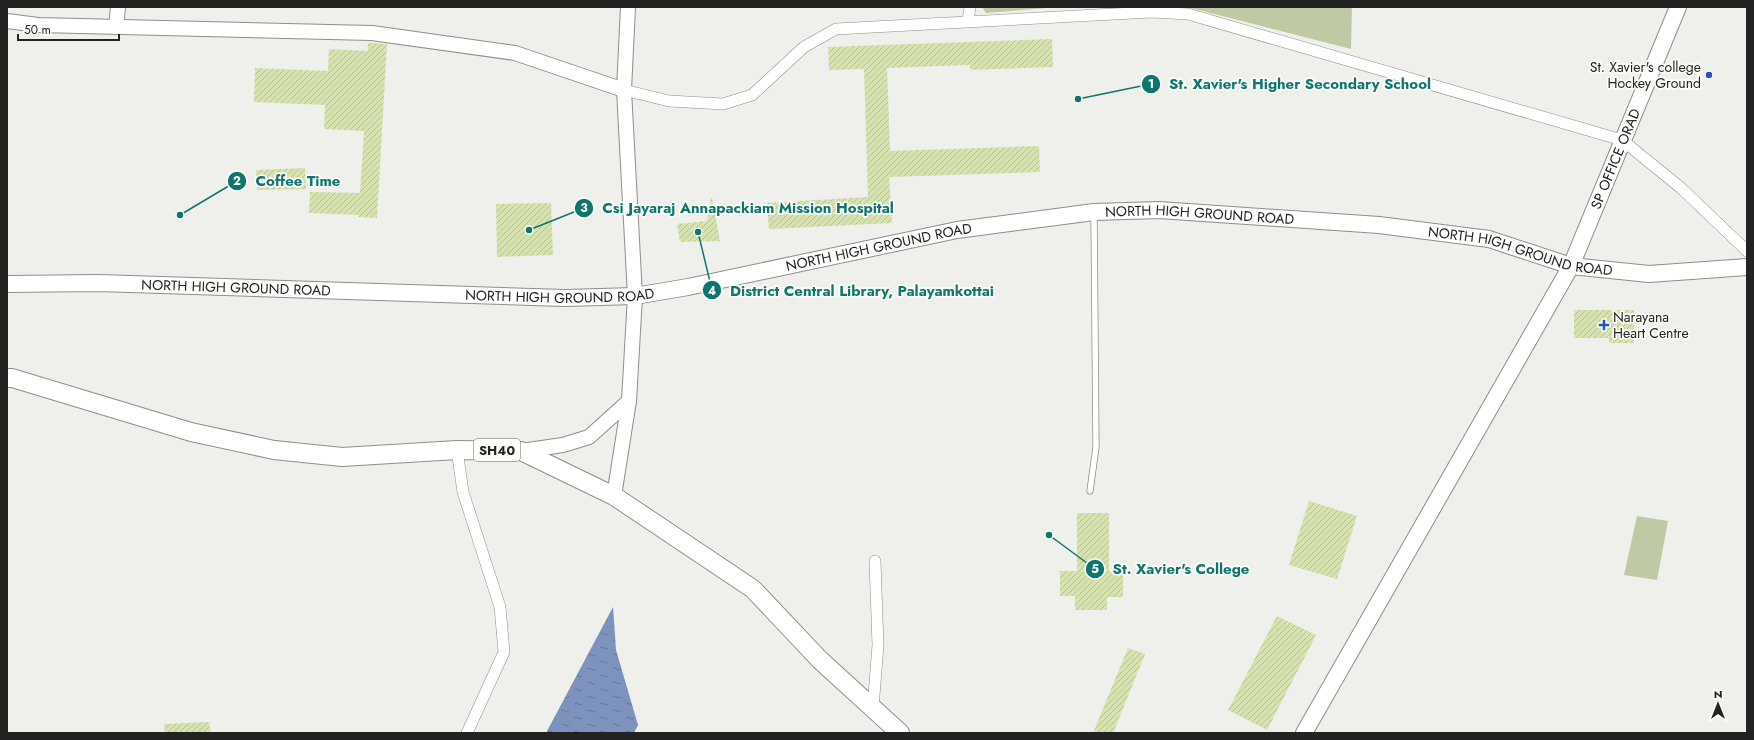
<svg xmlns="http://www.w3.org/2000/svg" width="1754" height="740" font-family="Jost,sans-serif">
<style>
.green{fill:#c0c9a5}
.water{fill:url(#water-ripples)}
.building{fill:url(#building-hatch)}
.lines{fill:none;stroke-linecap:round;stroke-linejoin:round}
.service-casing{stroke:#8d8f8b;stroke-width:7}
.minor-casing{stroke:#8d8f8b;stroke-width:12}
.tertiary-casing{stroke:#8d8f8b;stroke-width:16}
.secondary-casing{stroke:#8d8f8b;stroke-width:18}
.primary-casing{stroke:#8d8f8b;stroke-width:20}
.service{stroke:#fff;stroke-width:5.5}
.minor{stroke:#fff;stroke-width:11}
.tertiary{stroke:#fff;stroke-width:14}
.secondary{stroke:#fff;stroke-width:16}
.primary{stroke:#fff;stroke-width:18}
.poi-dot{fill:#2653c1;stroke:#fcfdf9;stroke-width:1.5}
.labels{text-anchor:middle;stroke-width:3.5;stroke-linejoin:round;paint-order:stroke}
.shield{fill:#fcfdf9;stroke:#636462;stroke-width:1}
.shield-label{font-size:13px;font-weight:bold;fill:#222221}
.poi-label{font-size:14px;fill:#222221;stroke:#fcfdf9;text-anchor:end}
.street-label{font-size:14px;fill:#222221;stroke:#fcfdf9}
.leader{fill:none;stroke:#0f766e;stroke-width:1.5}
.callout-dot{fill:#0f766e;stroke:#fcfdf9;stroke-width:1.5}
.mark-label{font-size:12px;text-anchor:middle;font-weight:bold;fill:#fff}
.callout-label{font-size:15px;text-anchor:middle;font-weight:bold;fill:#0f766e;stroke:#fcfdf9;stroke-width:3.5;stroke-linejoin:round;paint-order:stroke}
</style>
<defs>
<pattern id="water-ripples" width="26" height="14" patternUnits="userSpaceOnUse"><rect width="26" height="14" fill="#7d92bd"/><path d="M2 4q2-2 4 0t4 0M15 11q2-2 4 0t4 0" fill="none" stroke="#679"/></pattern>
<pattern id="building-hatch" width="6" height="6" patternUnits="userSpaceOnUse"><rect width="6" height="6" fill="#d6e2b0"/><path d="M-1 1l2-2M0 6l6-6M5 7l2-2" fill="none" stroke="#b7c297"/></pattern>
</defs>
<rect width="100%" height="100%" fill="#eff0ec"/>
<g class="green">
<path d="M982 7H1060L986 13Z"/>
<path d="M1187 7H1352L1351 49Z"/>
<path d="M1637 516 1668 521 1657 580 1624 575Z"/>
</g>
<path class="water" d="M613 607 616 650 638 725 634 733H546Z"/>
<g class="building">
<path d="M1052 39 1053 67 970 70V65L887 68 890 151 1039 146 1040 172 889 177 892 223 769 229 767 203 868 197 864 69 829 70 828 47Z"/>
<path d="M368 43 387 44 377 218 359 217V215L309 213 310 192 360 193 364 131 324 129 325 105 254 102 255 68 328 71 329 49 368 51Z"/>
<path d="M305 168 306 189 257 190 256 170Z"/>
<path d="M711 198H712L720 241 680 242 677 224 707 221Z"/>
<path d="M551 203 553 255 497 257 496 204Z"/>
<path d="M1574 310H1634V343H1609V338H1574Z"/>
<path d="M1309 501 1357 516 1337 579 1289 565Z"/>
<path d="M1077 513H1109V571H1123V597H1107V610H1075V596H1060V571H1077Z"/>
<path d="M1277 616 1316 635 1267 730 1228 710Z"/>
<path d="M1128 648 1145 654 1113 733H1093Z"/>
<path d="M209 722 211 733H165L164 724Z"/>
</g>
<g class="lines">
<defs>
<path id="service" d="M1090 491 1096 447 1094 214"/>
<g id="minor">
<path d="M968 21 970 7"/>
<path d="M624 90 669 101 723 104 752 95 804 47 836 29 1152 12 1188 14 1622 140 1681 188 1747 251"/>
<path d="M457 450 463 492 500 607 504 652 467 733"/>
<path d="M873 708 878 645 875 561"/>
</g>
<g id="tertiary">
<path d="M7 21 38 25 372 33 515 53 624 90"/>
<path d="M116 27 118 7"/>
<path d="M521 451 563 445 589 437 629 401"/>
<path d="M614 496 629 401 635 296 624 90 628 7"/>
</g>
<g id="secondary">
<path id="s1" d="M7 284 98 283 565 298 635 296 688 287 957 230 1094 212 1159 210 1379 225 1489 239 1571 266 1649 274 1747 267"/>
<path id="s2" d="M1304 733 1571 266 1678 7"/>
</g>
<path id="primary" d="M7 378H12L191 432 274 450 342 457 457 450 521 451 614 496 753 589 820 660 900 733"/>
</defs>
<use href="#service" class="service-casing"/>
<use href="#minor" class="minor-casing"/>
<use href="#tertiary" class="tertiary-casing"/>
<use href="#secondary" class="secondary-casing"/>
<use href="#primary" class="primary-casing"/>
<use href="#service" class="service"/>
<use href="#minor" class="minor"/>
<use href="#tertiary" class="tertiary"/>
<use href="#secondary" class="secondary"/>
<use href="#primary" class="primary"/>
</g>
<g class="poi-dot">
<circle cx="1709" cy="75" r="4"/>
<path d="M1602 319h4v4h4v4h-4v4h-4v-4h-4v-4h4z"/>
</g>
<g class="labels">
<rect class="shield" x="474" y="439" width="46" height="22" rx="3"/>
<g class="shield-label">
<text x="497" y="455">SH40</text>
</g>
<g class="poi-label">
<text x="1701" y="72">St. Xavier's college<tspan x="1701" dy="16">Hockey Ground</tspan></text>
<text x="1613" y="322" text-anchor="start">Narayana<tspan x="1613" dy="16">Heart Centre</tspan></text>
</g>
<g class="street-label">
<text dy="5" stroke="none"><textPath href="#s2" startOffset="654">SP OFFICE ORAD</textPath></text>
<text dy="5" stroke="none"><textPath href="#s1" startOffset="1201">NORTH HIGH GROUND ROAD</textPath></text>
<text dy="5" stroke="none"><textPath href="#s1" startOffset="877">NORTH HIGH GROUND ROAD</textPath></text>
<text dy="5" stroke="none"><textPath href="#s1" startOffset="1525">NORTH HIGH GROUND ROAD</textPath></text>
<text dy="5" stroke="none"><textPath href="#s1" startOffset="229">NORTH HIGH GROUND ROAD</textPath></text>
<text dy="5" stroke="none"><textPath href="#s1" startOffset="553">NORTH HIGH GROUND ROAD</textPath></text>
</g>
</g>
<path class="leader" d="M1078 99L1151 84M180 215L237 181M529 230L584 208M698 232L712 290M1049 535L1095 569"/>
<g class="callout-dot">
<circle cx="1078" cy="99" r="4"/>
<circle cx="180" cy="215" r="4"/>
<circle cx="529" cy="230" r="4"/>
<circle cx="698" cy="232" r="4"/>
<circle cx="1049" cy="535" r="4"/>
<circle cx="1151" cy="84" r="10"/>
<circle cx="237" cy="181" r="10"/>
<circle cx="584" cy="208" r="10"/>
<circle cx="712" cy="290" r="10"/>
<circle cx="1095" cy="569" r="10"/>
</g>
<g class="mark-label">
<text x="1151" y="88">1</text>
<text x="237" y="185">2</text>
<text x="584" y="212">3</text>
<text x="712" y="295">4</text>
<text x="1095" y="573">5</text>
</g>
<g class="callout-label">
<text x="1300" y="89">St. Xavier's Higher Secondary School</text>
<text x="298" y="186">Coffee Time</text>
<text x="748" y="213">Csi Jayaraj Annapackiam Mission Hospital</text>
<text x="862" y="296">District Central Library, Palayamkottai</text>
<text x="1181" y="574">St. Xavier's College</text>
</g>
<rect width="1754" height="740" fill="none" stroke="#222221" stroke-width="16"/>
<g transform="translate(1718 704)" stroke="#fcfdf9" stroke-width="3" paint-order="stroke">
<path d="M0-3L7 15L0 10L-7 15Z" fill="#222221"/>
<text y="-6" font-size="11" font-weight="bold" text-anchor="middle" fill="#222221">N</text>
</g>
<path d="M18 34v6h101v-6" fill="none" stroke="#222221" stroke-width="2"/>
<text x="24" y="34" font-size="12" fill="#222221" stroke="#fcfdf9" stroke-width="3" paint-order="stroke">50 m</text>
</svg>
